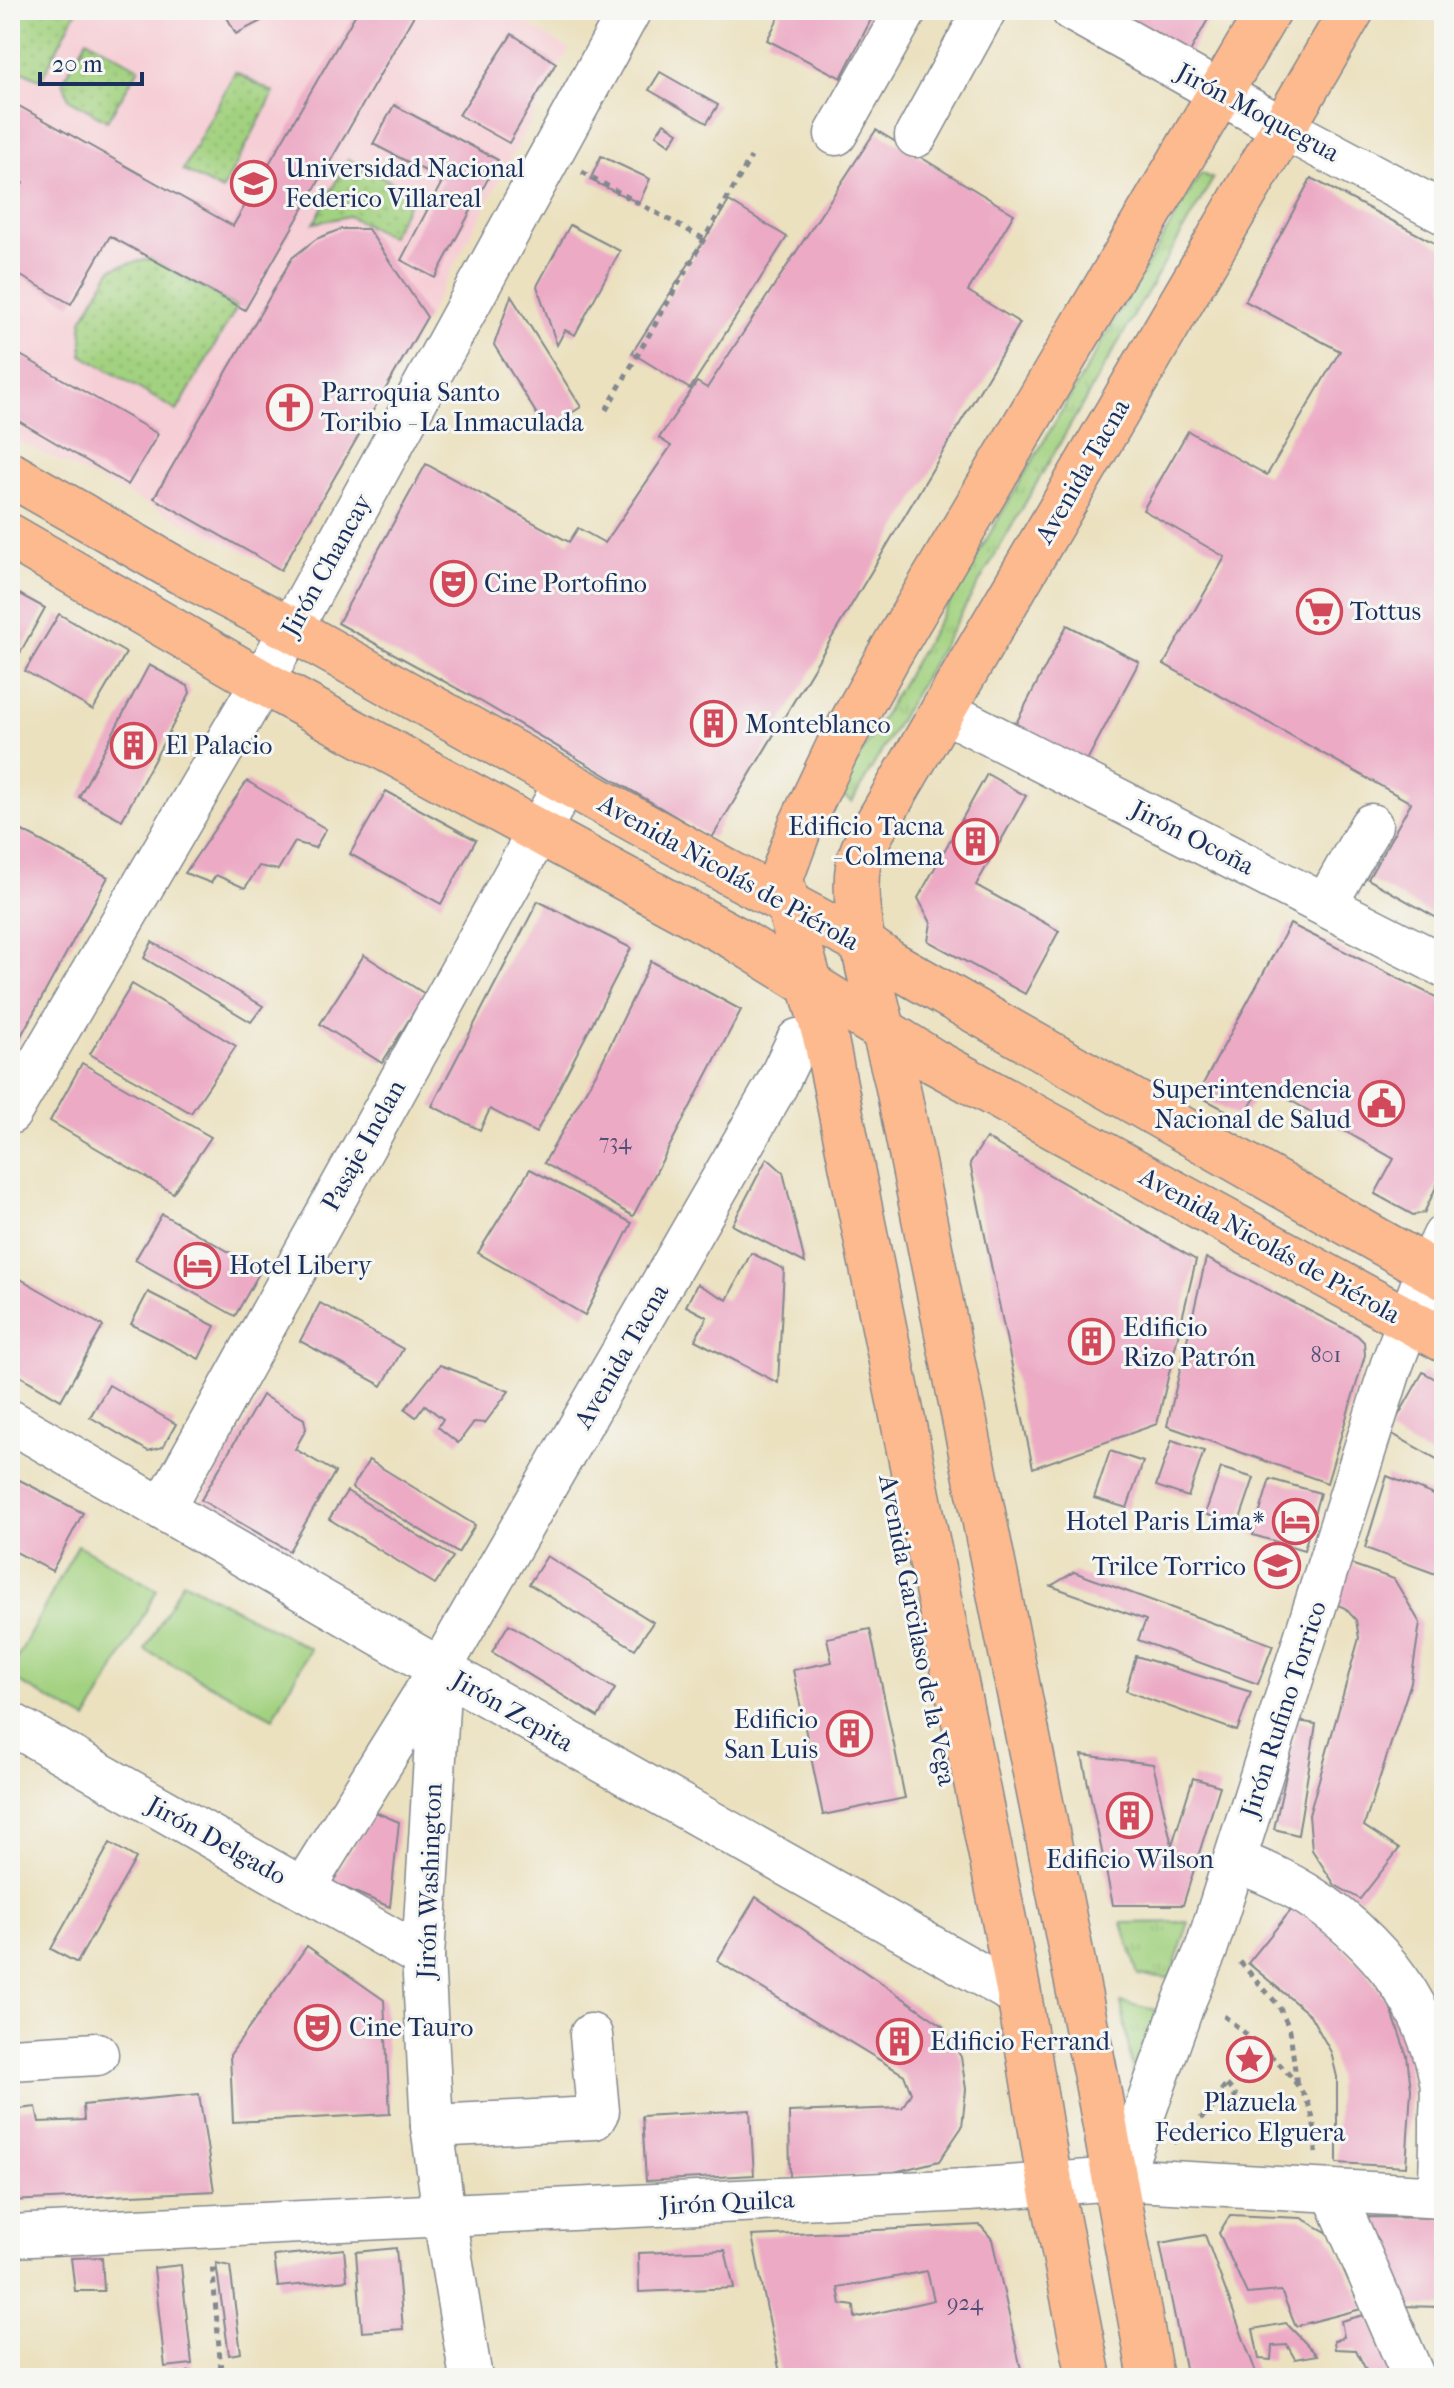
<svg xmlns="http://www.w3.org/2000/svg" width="1454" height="2388" font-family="'IM FELL French Canon',serif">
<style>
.built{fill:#f6cfd6}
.grass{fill:url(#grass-tufts);stroke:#5e806e;stroke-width:2}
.park{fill:url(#park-dots);stroke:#5e806e;stroke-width:2}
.pitch{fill:#a2d17f;stroke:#5e806e;stroke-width:2}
.building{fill:#ecaac5;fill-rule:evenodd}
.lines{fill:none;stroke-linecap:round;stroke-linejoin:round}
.minor-casing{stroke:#83888e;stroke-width:45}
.major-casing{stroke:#83888e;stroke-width:47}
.path{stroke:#83888e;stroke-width:5;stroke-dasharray:6 6;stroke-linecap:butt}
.minor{stroke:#fff;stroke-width:42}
.major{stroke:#fcba8e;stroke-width:44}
.labels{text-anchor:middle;stroke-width:6;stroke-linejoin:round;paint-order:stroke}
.number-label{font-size:22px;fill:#4f4e78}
.street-label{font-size:26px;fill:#1b2f5e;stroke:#f6f6f2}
.poi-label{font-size:26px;fill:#1b2f5e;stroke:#f6f6f2;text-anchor:start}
</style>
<defs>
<pattern id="grass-tufts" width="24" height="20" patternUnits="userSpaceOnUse" patternTransform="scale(2)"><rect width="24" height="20" fill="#a2d17f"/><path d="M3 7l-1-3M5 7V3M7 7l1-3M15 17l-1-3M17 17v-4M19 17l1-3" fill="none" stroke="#8bb470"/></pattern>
<pattern id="park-dots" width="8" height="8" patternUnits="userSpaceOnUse" patternTransform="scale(2)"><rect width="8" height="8" fill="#a2d17f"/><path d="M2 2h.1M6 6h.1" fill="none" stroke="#8bb470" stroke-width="1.8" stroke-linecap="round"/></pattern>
</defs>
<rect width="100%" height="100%" fill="#f6f6f2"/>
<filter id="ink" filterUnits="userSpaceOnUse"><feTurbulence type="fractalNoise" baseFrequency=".0125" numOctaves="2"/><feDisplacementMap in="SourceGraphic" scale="16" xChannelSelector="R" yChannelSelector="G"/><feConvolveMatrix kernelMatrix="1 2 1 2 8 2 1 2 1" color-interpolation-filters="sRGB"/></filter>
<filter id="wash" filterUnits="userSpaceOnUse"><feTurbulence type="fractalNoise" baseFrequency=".006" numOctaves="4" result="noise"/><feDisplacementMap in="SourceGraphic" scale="32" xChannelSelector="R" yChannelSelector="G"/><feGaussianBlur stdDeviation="1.8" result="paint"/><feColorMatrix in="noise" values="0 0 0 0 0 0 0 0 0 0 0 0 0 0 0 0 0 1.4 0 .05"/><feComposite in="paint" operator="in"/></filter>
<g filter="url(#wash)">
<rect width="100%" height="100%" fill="#ebe1bf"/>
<path class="built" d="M10 10H504L569 49 427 317 281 570 10 437Z"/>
<g class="grass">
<path d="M1201 173 1213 179 852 802 838 793Z"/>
<path d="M1189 1922 1170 1978 1138 1975 1122 1923Z"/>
<path d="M1121 2002 1168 2013 1146 2077 1133 2073Z"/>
</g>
<g class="park">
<path d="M12 10H77L41 80 10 65V15Z"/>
<path d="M87 39 139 68 107 121 69 99 63 81Z"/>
<path d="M235 72 274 93 222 191 183 170Z"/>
<path d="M348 159 414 194 390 237 349 216 314 223Z"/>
<path d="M151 258 237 307 177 411 82 355V320L112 268Z"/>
</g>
<g class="pitch">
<path d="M78 1545 157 1590 87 1720 10 1677V1671Z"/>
<path d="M183 1581 310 1649 273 1718 145 1650Z"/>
</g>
<g id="blocks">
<g class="building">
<path d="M223 10H282L236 34Z"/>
<path d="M358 10H417L245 310 110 236 71 304 10 270V205L23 183 10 175V101L233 226Z"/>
<path d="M774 10H876L841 78 767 40 781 13Z"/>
<path d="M1106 10H1213L1189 54Z"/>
<path d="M512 34 556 63 509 143 459 115Z"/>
<path d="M660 72 718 105 707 123 649 90Z"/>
<path d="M394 105 498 160 435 278 401 260 443 180 373 144Z"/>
<path d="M664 123 678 132 670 145 656 135Z"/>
<path d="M876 130 1014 214 968 291 1020 323 712 838 480 701 338 623 426 464 569 542 578 528 605 543 671 446 659 438 697 382 707 388Z"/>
<path d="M601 156 650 179 639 203 590 180Z"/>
<path d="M1311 178 1444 248V922L1368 879 1411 803 1164 664 1225 557 1143 510 1188 431 1267 475 1340 351 1245 301Z"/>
<path d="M729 201 787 237 690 389 632 353Z"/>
<path d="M570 225 620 251 575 335 565 330 557 345 537 286Z"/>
<path d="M341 229H368L427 317 281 570 154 498 292 258 316 239Z"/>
<path d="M511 296 581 407 546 429 494 345Z"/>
<path d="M10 349 158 434 128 485 10 416Z"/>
<path d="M10 589 45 608 20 653 10 648Z"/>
<path d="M59 614 126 653 93 710 25 671Z"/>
<path d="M1067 625 1139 662 1083 768 1012 731Z"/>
<path d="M149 665 188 686 190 693 122 820 79 797Z"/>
<path d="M987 774 1026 796 976 885 1059 931 1025 994 928 941 931 923 918 898Z"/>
<path d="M247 781 326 829 315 848 295 842 278 870 259 866 245 888 216 875 211 883 185 873Z"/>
<path d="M386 791 476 840 441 904 350 854Z"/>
<path d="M17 828 108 877 10 1056V841Z"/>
<path d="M538 901 631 948 536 1133 490 1109 480 1130 432 1106Z"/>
<path d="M1290 924 1444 1001V1170L1424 1213 1413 1215 1375 1194 1394 1159 1263 1085 1242 1119 1197 1095Z"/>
<path d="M152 942 263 1006 251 1022 144 958Z"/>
<path d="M364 955 425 994 382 1063 320 1024Z"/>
<path d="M651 961 741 1010 633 1216 544 1163 599 1068Z"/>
<path d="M132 984 236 1046 191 1113 90 1054Z"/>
<path d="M82 1063 211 1137 173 1193 50 1121Z"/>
<path d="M986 1138 1196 1260 1157 1424 1033 1468 970 1163Z"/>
<path d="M767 1158 783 1172 805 1263 732 1225Z"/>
<path d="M530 1169 632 1223 585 1315 478 1253Z"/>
<path d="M162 1214 261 1270 235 1316 135 1260Z"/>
<path d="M751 1253 784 1269 778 1383 695 1340 707 1317 686 1306 697 1284 727 1300Z"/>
<path d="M1206 1258 1357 1335 1364 1342 1365 1355 1327 1483 1167 1426Z"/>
<path d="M10 1273 103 1326 61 1400 10 1370Z"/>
<path d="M148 1292 215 1326 199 1359 131 1324Z"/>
<path d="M320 1303 403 1349 382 1386 300 1341Z"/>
<path d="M440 1365 509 1391 485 1423 474 1422 458 1443 438 1427 443 1419 425 1405 416 1417 405 1409Z"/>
<path d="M1423 1372 1444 1384V1463L1389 1432Z"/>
<path d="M109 1385 176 1424 163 1447 148 1451 90 1417Z"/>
<path d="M262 1395 304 1419 306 1429 295 1449 335 1472 289 1551 201 1500Z"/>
<path d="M1172 1440 1204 1451 1188 1497 1156 1486Z"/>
<path d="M1110 1451 1143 1462 1127 1508 1094 1498Z"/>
<path d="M369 1460 475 1525 458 1553 352 1488Z"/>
<path d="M1221 1468 1254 1478 1238 1525 1205 1514Z"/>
<path d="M10 1475 83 1513 52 1571 10 1549Z"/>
<path d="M1387 1476 1444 1499V1577L1365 1548Z"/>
<path d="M1270 1479 1320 1493 1304 1550 1253 1535Z"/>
<path d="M347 1491 453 1557 435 1584 329 1519Z"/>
<path d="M547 1556 653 1622 635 1649 529 1584Z"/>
<path d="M1342 1561 1394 1579 1420 1623 1411 1682 1364 1826 1399 1849 1360 1899 1335 1885 1312 1850 1309 1815 1359 1638 1356 1620 1345 1608 1329 1601Z"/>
<path d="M1074 1572 1273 1645 1258 1684 1138 1640 1146 1620 1051 1586Z"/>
<path d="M509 1624 615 1689 598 1717 492 1652Z"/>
<path d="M870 1629 905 1798 823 1815 793 1670 832 1662 827 1638Z"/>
<path d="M1136 1656 1251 1692 1237 1731 1126 1691Z"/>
<path d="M1298 1721 1316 1724 1298 1835 1274 1829Z"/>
<path d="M1082 1755 1153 1764 1172 1845 1193 1778 1220 1786 1183 1905H1113Z"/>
<path d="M375 1812 399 1822 390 1907 331 1882Z"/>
<path d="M110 1843 136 1858 77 1963 51 1949Z"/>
<path d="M756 1897 942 2025 961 2057 966 2089 962 2127 939 2161 882 2175 790 2178 789 2112 902 2108 911 2093 904 2075 717 1961Z"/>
<path d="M1296 1904 1362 1966 1390 2006 1407 2056 1411 2089 1406 2167 1337 2163V2077L1331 2052 1310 2015 1248 1963Z"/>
<path d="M307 1946 384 2000 390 2114 233 2122 230 2055Z"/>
<path d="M199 2094 214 2191 10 2201V2110L36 2107 39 2122 84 2120 83 2105Z"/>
<path d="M750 2110 754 2175 646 2181 642 2116Z"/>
<path d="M1230 2215 1301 2218 1328 2233 1365 2308 1296 2326 1281 2291 1247 2294 1219 2233Z"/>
<path d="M1364 2217 1444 2218V2307L1399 2306Z"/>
<path d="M980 2225 992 2239 1023 2378H781L752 2236ZM927 2271 934 2300 855 2318 854 2306 841 2304 838 2288Z"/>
<path d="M1205 2235 1258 2378H1187L1160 2243Z"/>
<path d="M396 2248 403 2329 362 2332 356 2252Z"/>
<path d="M344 2249 347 2280 278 2287 274 2256Z"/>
<path d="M725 2250 734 2288 639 2292 638 2253Z"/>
<path d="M102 2257 104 2291H75L71 2258Z"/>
<path d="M216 2263 230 2266 241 2353 229 2355Z"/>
<path d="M181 2265 192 2364 165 2367 154 2268Z"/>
<path d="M1368 2314 1398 2373 1383 2378H1370L1356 2350 1335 2349 1334 2341 1344 2337 1341 2321Z"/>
<path d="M1286 2323 1317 2355 1295 2359 1287 2345 1272 2346 1271 2360 1259 2359 1253 2329Z"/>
</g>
</g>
</g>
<g filter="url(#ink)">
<use href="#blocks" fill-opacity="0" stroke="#83888e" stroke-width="2"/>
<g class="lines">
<defs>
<g id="minor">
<path d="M1072 10 1265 118 1444 213"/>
<path d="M836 134 906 10"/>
<path d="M916 136 985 10"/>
<path d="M942 710 1444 966"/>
<path d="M1326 904 1371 825"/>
<path d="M10 1113 262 682 630 10"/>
<path d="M10 1421 473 1688 1019 1996"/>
<path d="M163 1509 566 782"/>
<path d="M440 1674 423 1957 432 2126 444 2215 471 2378"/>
<path d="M10 1723 423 1957"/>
<path d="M1234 1861C1333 1893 1422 1975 1441 2081 1443 2093 1441 2106 1441 2118 1441 2144 1441 2171 1439 2197"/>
<path d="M303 1889 440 1669 776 1086 798 1040"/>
<path d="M10 2059 97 2054"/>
<path d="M432 2126 594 2118 598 2111 591 2035"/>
<path d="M1116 2179 1130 2153 1184 2002 1206 1950 1391 1367 1428 1269 1444 1236"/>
<path d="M1333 2191 1414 2378"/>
<path d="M10 2236 968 2190 1116 2179 1444 2197"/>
</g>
<g id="major">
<path d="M10 474 181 572 291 629 726 871 865 945 891 963 1444 1278"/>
<path d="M10 536 262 682 735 938 933 1061 1444 1340"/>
<path d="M1089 2378 1045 2155 1019 1994 826 1040 782 883V876L800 827 837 749 889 655 1269 10"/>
<path d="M1151 2378 1097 2082 897 1083C884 1026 849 920 858 866 860 853 866 843 872 832L1352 10"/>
</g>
</defs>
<use href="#minor" class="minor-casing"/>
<use href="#major" class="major-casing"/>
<g class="path">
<path d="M582 172 704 239"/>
<path d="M606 410 751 157"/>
<path d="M1240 1962 1279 2006 1290 2030 1297 2086"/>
<path d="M1224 2016C1251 2038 1293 2070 1308 2103 1315 2118 1315 2136 1316 2153"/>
<path d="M1227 2085 1236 2095 1225 2105 1216 2095Z"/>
<path d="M1174 2143 1221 2100"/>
<path d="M115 2378 221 2371 212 2263"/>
</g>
<use href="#minor" class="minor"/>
<use href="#major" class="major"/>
</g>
</g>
<defs>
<symbol id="university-ring" viewBox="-11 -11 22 22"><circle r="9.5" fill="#f6f6f2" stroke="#d1495b" stroke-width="1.5"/><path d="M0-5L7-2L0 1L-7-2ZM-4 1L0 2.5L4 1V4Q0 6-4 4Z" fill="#d1495b"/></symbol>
<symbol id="church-ring" viewBox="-11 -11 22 22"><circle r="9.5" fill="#f6f6f2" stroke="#d1495b" stroke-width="1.5"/><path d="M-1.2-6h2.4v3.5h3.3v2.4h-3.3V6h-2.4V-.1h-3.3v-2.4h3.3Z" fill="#d1495b"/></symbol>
<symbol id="theatre-ring" viewBox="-11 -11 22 22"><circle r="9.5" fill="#f6f6f2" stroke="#d1495b" stroke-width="1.5"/><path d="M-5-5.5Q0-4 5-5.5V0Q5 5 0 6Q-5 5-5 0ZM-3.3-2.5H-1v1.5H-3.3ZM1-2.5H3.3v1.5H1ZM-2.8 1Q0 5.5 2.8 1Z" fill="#d1495b"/></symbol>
<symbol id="supermarket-ring" viewBox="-11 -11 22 22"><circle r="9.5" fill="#f6f6f2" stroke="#d1495b" stroke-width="1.5"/><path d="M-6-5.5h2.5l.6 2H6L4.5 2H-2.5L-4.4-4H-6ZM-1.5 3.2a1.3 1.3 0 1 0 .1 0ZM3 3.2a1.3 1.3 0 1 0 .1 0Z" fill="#d1495b"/></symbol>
<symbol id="building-ring" viewBox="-11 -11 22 22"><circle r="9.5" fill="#f6f6f2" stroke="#d1495b" stroke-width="1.5"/><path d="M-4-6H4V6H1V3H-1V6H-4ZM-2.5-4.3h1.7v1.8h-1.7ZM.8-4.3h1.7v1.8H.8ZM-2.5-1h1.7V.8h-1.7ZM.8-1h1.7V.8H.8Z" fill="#d1495b"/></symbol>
<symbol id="civic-ring" viewBox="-11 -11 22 22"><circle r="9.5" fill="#f6f6f2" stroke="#d1495b" stroke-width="1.5"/><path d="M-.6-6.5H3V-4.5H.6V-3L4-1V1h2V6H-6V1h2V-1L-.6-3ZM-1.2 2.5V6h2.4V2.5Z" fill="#d1495b"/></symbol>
<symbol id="hotel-ring" viewBox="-11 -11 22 22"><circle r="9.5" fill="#f6f6f2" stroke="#d1495b" stroke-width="1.5"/><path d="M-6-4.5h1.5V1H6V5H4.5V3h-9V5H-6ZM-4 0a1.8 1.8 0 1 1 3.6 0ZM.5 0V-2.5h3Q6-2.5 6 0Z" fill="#d1495b"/></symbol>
<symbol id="school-ring" viewBox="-11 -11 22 22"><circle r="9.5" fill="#f6f6f2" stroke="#d1495b" stroke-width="1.5"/><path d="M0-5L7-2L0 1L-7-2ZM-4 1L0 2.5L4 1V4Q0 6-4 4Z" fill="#d1495b"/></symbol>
<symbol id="sight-ring" viewBox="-11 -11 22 22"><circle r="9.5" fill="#f6f6f2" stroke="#d1495b" stroke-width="1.5"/><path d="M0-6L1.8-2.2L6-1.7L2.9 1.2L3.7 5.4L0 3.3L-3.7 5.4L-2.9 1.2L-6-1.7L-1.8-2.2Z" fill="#d1495b"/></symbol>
</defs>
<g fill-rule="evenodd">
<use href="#university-ring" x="228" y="158" width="51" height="51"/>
<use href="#church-ring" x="264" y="382" width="51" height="51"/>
<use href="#theatre-ring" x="428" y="558" width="51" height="51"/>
<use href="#supermarket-ring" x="1294" y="586" width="51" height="51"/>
<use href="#building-ring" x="688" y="698" width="51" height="51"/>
<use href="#building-ring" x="108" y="720" width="51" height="51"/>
<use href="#building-ring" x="950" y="816" width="51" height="51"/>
<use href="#civic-ring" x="1356" y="1078" width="51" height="51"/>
<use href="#hotel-ring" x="172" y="1240" width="51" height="51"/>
<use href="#building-ring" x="1066" y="1316" width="51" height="51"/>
<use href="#hotel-ring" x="1270" y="1496" width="51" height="51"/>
<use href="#school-ring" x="1252" y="1540" width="51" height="51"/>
<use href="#building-ring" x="824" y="1708" width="51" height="51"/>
<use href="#building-ring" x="1104" y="1790" width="51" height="51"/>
<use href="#theatre-ring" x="292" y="2002" width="51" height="51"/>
<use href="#building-ring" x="874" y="2016" width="51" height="51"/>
<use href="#sight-ring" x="1224" y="2034" width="51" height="51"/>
</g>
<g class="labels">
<g class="number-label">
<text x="615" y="1149">734</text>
<text x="1326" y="1362">801</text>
<text x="965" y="2310">924</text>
</g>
<g class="street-label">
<text transform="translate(1258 112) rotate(28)" y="9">Jirón Moquegua</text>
<text transform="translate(1082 471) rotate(-60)" y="9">Avenida Tacna</text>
<text transform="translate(326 565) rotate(-61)" y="9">Jirón Chancay</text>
<text transform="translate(1193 837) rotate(27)" y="9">Jirón Ocoña</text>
<text transform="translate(729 872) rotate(29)" y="9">Avenida Nicolás de Piérola</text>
<text transform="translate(363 1145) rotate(-61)" y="9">Pasaje Inclan</text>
<text transform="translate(1270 1245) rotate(29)" y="9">Avenida Nicolás de Piérola</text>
<text transform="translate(621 1356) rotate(-60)" y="9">Avenida Tacna</text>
<text transform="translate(918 1630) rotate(79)" y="9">Avenida Garcilaso de la Vega</text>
<text transform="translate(1283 1709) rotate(-72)" y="9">Jirón Rufino Torrico</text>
<text transform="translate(513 1711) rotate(30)" y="9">Jirón Zepita</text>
<text transform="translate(217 1840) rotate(29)" y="9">Jirón Delgado</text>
<text transform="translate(429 1881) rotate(-88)" y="9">Jirón Washington</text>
<text transform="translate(727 2202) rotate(-3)" y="9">Jirón Quilca</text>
</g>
<g class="poi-label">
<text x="285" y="177">Universidad Nacional<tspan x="285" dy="30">Federico Villareal</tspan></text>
<text x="321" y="401">Parroquia Santo<tspan x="321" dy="30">Toribio - La Inmaculada</tspan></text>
<text x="484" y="592">Cine Portofino</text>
<text x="1350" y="620">Tottus</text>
<text x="745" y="733">Monteblanco</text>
<text x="165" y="754">El Palacio</text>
<text x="944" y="835" text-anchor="end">Edificio Tacna<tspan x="944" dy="30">- Colmena</tspan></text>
<text x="1351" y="1098" text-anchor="end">Superintendencia<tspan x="1351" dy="30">Nacional de Salud</tspan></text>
<text x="229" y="1274">Hotel Libery</text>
<text x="1123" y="1336">Edificio<tspan x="1123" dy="30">Rizo Patrón</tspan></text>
<text x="1265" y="1530" text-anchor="end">Hotel Paris Lima*</text>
<text x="1246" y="1575" text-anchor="end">Trilce Torrico</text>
<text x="818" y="1728" text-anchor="end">Edificio<tspan x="818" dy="30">San Luis</tspan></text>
<text x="1130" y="1868" text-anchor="middle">Edificio Wilson</text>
<text x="349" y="2036">Cine Tauro</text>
<text x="930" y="2050">Edificio Ferrand</text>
<text x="1250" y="2111" text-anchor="middle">Plazuela<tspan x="1250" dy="30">Federico Elguera</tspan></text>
</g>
</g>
<rect width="1454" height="2388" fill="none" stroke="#f6f6f2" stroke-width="40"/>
<path d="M40 72v12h102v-12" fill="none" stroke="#1b2f5e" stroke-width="4"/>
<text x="52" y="72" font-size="24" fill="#1b2f5e" stroke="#f6f6f2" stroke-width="6" paint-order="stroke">20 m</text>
</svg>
